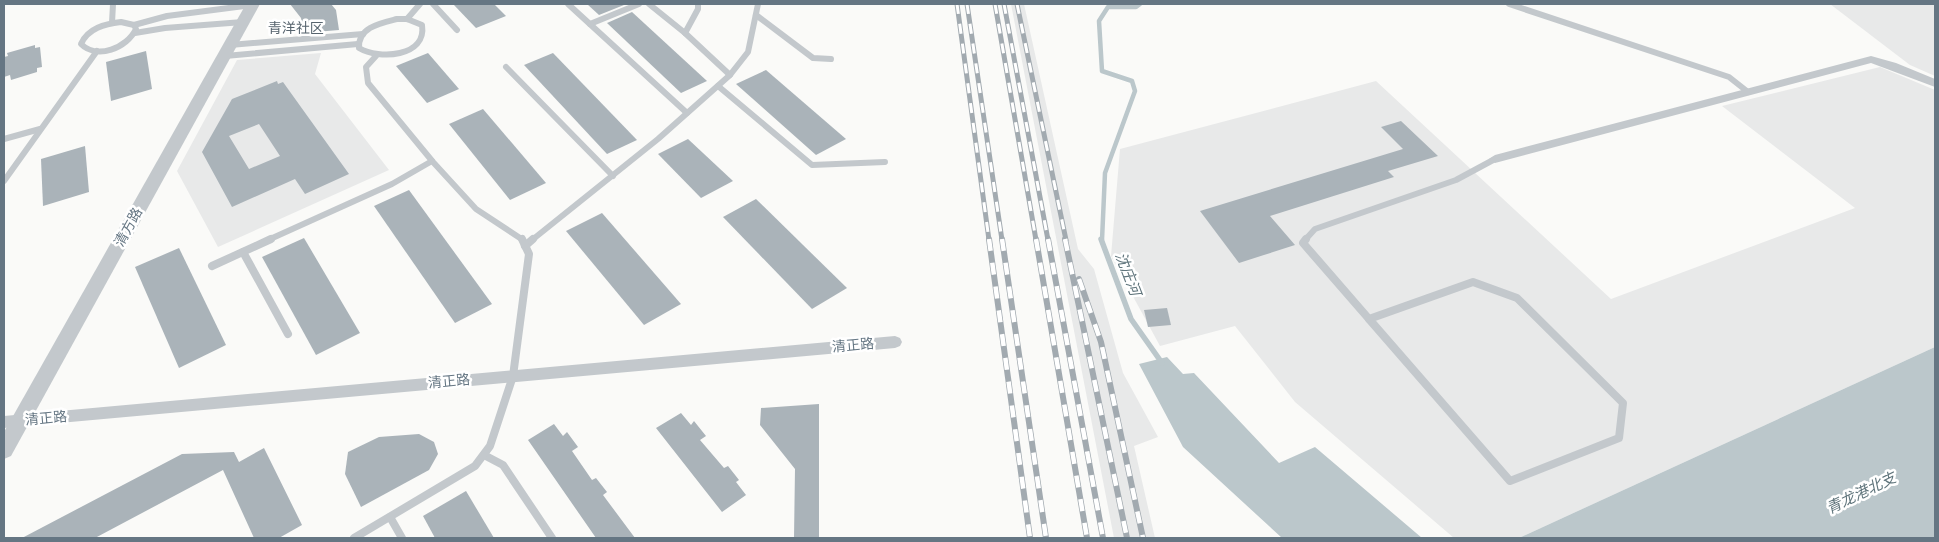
<svg xmlns="http://www.w3.org/2000/svg" width="1939" height="542" font-family="'PT Sans','Noto Sans SC',sans-serif">
<style>
.built{fill:#e8e9e9}
.water{fill:#bbc7cb}
.lines{fill:none;stroke-linecap:round;stroke-linejoin:round}
.stream-far1{stroke:#bbc7cb;stroke-width:4.5}
.stream{stroke:#bbc7cb;stroke-width:5.5}
.building{fill:#aab3b9;fill-rule:evenodd}
.service-far1{stroke:#c3c8cc;stroke-width:6}
.service{stroke:#c3c8cc;stroke-width:8}
.minor{fill:#c3c8cc;fill-rule:evenodd}
.tertiary{fill:#c3c8cc;fill-rule:evenodd}
.rail-far1-casing{stroke:#a2aab0;stroke-width:5}
.rail-casing{stroke:#a2aab0;stroke-width:6}
.rail-far1{stroke:#fff;stroke-width:3;stroke-dasharray:10;stroke-linecap:butt}
.rail{stroke:#fff;stroke-width:4.5;stroke-dasharray:12;stroke-linecap:butt}
.labels{text-anchor:middle;stroke-width:5;stroke-linejoin:round;paint-order:stroke}
.far-quarter-label{font-size:14px;fill:#57646e;stroke:#fff}
.street-label{font-size:14px;fill:#657683;stroke:#fff}
.water-label{font-size:15px;font-style:italic;fill:#60757c;stroke:#fff}
</style>
<rect width="100%" height="100%" fill="#fafaf8"/>
<g class="built">
<path d="M1011 4H1024L1078 249 1094 269 1123 373 1158 437 1134 446 1155 538H1114Z"/>
<path d="M1830 4H1935V76L1910 65Z"/>
<path d="M321 53 315 74 389 170 218 247 177 171 237 60Z"/>
<path d="M1880 67 1935 90V347L1519 538H1454L1295 402 1235 326 1160 346 1111 256 1120 149 1376 81 1611 299 1855 208 1722 106Z"/>
</g>
<g class="water">
<path d="M1935 347V538H1519Z"/>
<path d="M1167 357 1183 374 1194 373 1279 463 1315 447 1422 538H1282L1183 447 1139 364Z"/>
</g>
<g class="lines">
<path class="stream-far1" d="M1102 240 1105 173 1135 91 1132 81 1102 71 1099 21 1108 7H1136L1140 4"/>
<path class="stream" d="M1101 239 1131 319 1162 363"/>
</g>
<g class="building">
<path d="M290 4H331L336 10 339 30 303 33 301 18Z"/>
<path d="M453 4H494L506 16 476 28Z"/>
<path d="M587 4H623L624 5 599 15Z"/>
<path d="M632 12 707 81 681 93 607 23Z"/>
<path d="M35 45V48L40 47 42 67 37 68V72L11 80 10 75 4 77V57L8 56 7 53Z"/>
<path d="M146 51 152 89 111 101 106 62Z"/>
<path d="M428 53 459 89 427 103 396 66Z"/>
<path d="M553 53 637 140 607 154 524 65Z"/>
<path d="M766 70 846 139 816 155 736 84Z"/>
<path d="M277 81 278 84 283 82 349 174 305 194 295 179 232 207 202 152 232 99ZM259 124 280 156 249 169 229 136Z"/>
<path d="M483 109 546 183 510 200 449 124Z"/>
<path d="M1401 121 1438 156 1388 171 1394 177 1270 216 1295 245 1239 263 1200 211 1403 149 1381 127Z"/>
<path d="M688 139 733 181 701 198 658 154Z"/>
<path d="M85 146 89 192 43 206 41 159Z"/>
<path d="M409 190 492 304 455 323 374 206Z"/>
<path d="M756 199 847 288 812 309 723 217Z"/>
<path d="M602 213 681 304 644 325 566 231Z"/>
<path d="M304 238 360 333 316 355 262 257Z"/>
<path d="M179 248 226 345 179 368 135 267Z"/>
<path d="M1167 308 1171 325 1148 327 1144 310Z"/>
<path d="M819 404V538H794L795 469 760 425 761 408Z"/>
<path d="M681 413 691 425 694 421 706 436 700 440 724 468 728 466 739 480 736 482 746 495 722 512 656 428Z"/>
<path d="M554 424 563 436 567 432 578 447 572 451 592 480 596 478 607 492 603 495 635 538H596L528 440Z"/>
<path d="M419 434 434 442 438 454 429 470 361 507 345 474 348 452 379 437Z"/>
<path d="M264 448 302 525 279 538H254L223 470 95 538H22L182 454 234 452 239 462Z"/>
<path d="M466 491 494 538H435L423 516Z"/>
</g>
<g class="lines">
<g class="service-far1">
<path d="M433 4 457 30"/>
<path d="M568 4 687 113"/>
<path d="M649 4 685 33 730 75"/>
<path d="M1509 4 1729 77 1748 92"/>
<path d="M756 15 813 58 831 59"/>
<path d="M397 19H407L422 25C427 57 379 60 359 48 358 27 381 23 397 19Z"/>
<path d="M407 19 420 4"/>
<path d="M121 22 134 25 136 29C127 48 97 60 81 44 88 28 105 24 121 22Z"/>
<path d="M112 23 113 4"/>
<path d="M590 24 639 4"/>
<path d="M134 25 167 16 252 5"/>
<path d="M135 33 165 28 243 22"/>
<path d="M685 33 698 9V4"/>
<path d="M230 45 363 34"/>
<path d="M225 56 358 44"/>
<path d="M376 56 366 67 368 83 433 162 476 209 523 240"/>
<path d="M506 67 613 176"/>
<path d="M718 86 812 165 885 162"/>
<path d="M4 139 40 129"/>
<path d="M4 181 97 51"/>
<path d="M268 240 392 184 432 161"/>
<path d="M532 240 658 139 730 75 748 52 758 4"/>
<path d="M1305 240 1315 229 1456 180 1495 159"/>
</g>
<g class="service">
<path d="M1306 239 1303 243 1369 319"/>
<path d="M525 246 533 239"/>
<path d="M243 252 288 334"/>
<path d="M212 266 271 239"/>
<path d="M1473 282 1517 298 1623 403 1619 438 1510 481 1369 319Z"/>
<path d="M484 455 503 465 552 538"/>
<path d="M390 517 402 538"/>
<path d="M354 538 475 466 490 446 513 376 529 254 522 239"/>
</g>
<g class="minor">
<path d="M1871 56 1896 63 1935 79V87L1871 63 1495 163 1489 159 1495 155Z"/>
<path d="M895 336 900 338 902 342 900 346 895 348 4 428V416Z"/>
</g>
<path class="tertiary" d="M246 4H260L11 456 4 459V432Z"/>
<defs>
<g id="rail-far1">
<path d="M957 4 989 240"/>
<path d="M967 4 1002 240"/>
<path d="M995 4 1036 240"/>
<path d="M1004 4 1048 240"/>
<path d="M1017 4 1066 240"/>
</g>
<g id="rail">
<path d="M989 239 1030 538"/>
<path d="M1002 239 1046 538"/>
<path d="M1036 239 1087 538"/>
<path d="M1048 239 1103 538"/>
<path d="M1065 239 1127 538"/>
<path d="M1079 279 1101 342 1143 538"/>
</g>
</defs>
<use href="#rail-far1" class="rail-far1-casing"/>
<use href="#rail" class="rail-casing"/>
<use href="#rail-far1" class="rail-far1"/>
<use href="#rail" class="rail"/>
</g>
<g class="labels">
<g class="far-quarter-label">
<text x="296" y="33">青洋社区</text>
</g>
<g class="street-label">
<text transform="translate(128 227) rotate(-61)" y="5">清方路</text>
<text transform="translate(853 345) rotate(-5)" y="5">清正路</text>
<text transform="translate(449 381) rotate(-5)" y="5">清正路</text>
<text transform="translate(46 418) rotate(-5)" y="5">清正路</text>
</g>
<g class="water-label">
<text transform="translate(1128 274) rotate(69)" y="5">沈庄河</text>
<text transform="translate(1861 493) rotate(-26)" y="5">青龙港北支</text>
</g>
</g>
<rect width="1939" height="542" fill="none" stroke="#657683" stroke-width="10"/>
</svg>
